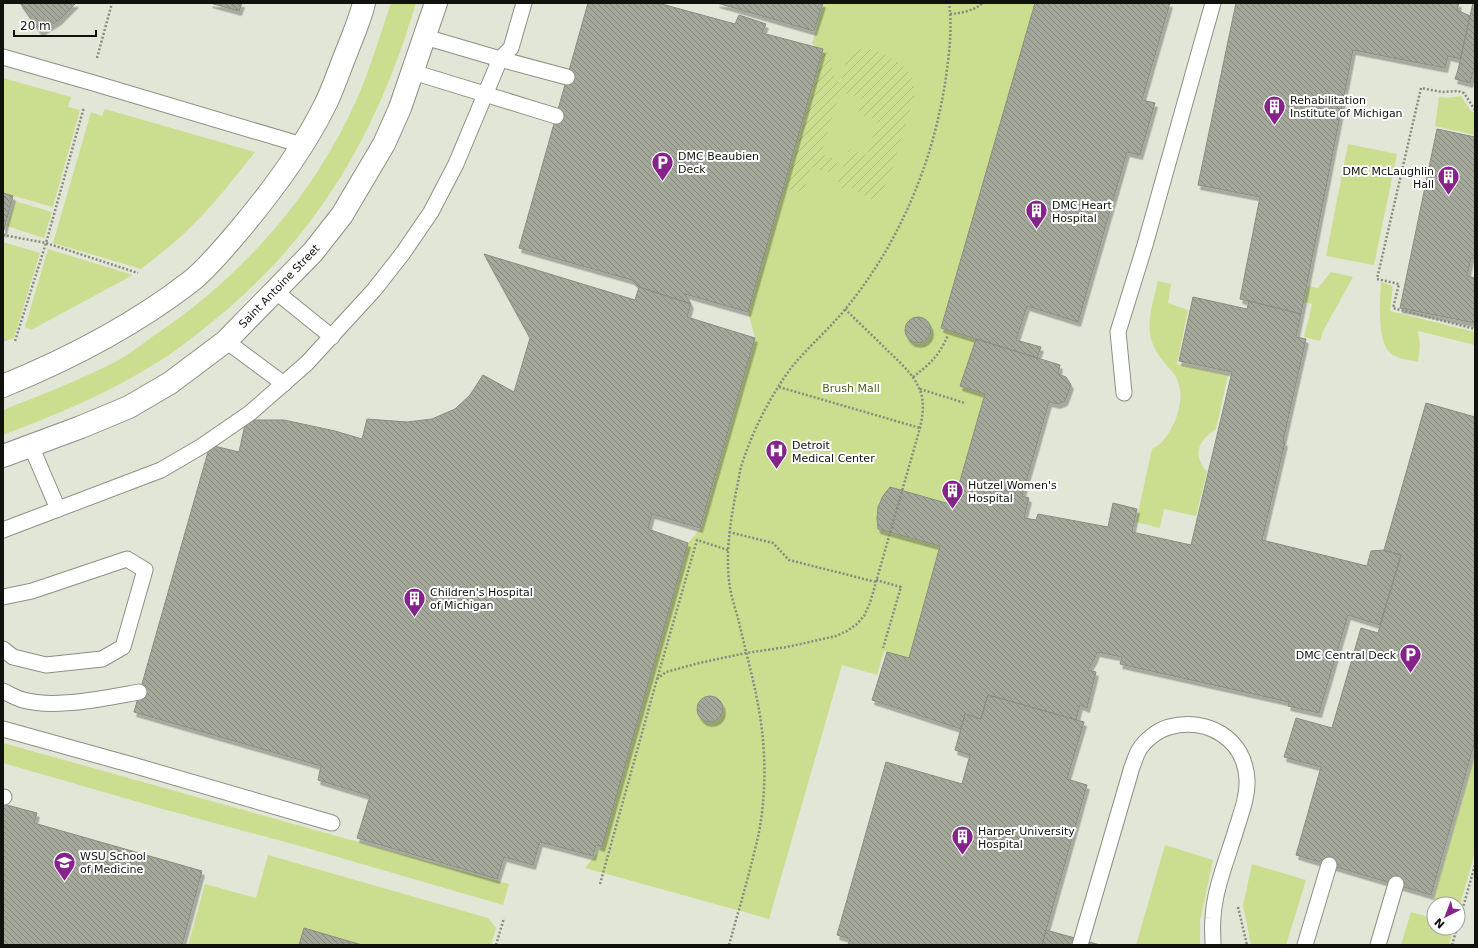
<svg xmlns="http://www.w3.org/2000/svg" width="1478" height="948" font-family="'DejaVu Sans',sans-serif">
<style>
.green{fill:#cbde90}
.garden{fill:url(#garden-furrows)}
.building{fill:url(#building-back-hatch);stroke:#898d80;filter:url(#shadow)}
.lines{fill:none;stroke-linecap:round;stroke-linejoin:round}
.lane-casing{stroke:#8c9083;stroke-width:17}
.secondary-casing{stroke:#8c9083;stroke-width:24}
.path{stroke:#878a7f;stroke-width:2.5;stroke-dasharray:2 2;stroke-linecap:butt}
.lane{stroke:#fff;stroke-width:15}
.secondary{stroke:#fff;stroke-width:22}
.labels{text-anchor:middle;stroke-width:4;stroke-linejoin:round;paint-order:stroke}
.poi-label{font-size:11px;fill:#10120d;stroke:#fff;text-anchor:start}
.street-label{font-size:11px;fill:#10120d;stroke:#fff}
.park-label{font-size:11px;fill:#515e1f;stroke:#fff}
</style>
<defs>
<pattern id="garden-furrows" width="10" height="10" patternUnits="userSpaceOnUse"><rect width="10" height="10" fill="#cbde90"/><path d="M-1 1l2-2M0 10L10 0M9 11l2-2" fill="none" stroke="#adbd7b"/></pattern>
<pattern id="building-back-hatch" width="6" height="6" patternUnits="userSpaceOnUse"><rect width="6" height="6" fill="#a4a89a"/><path d="M-1 5l2 2M0 0l6 6M5-1l2 2" fill="none" stroke="#84877c"/></pattern>
<filter id="shadow"><feDropShadow dx="2.5" dy="4.5" stdDeviation="0" flood-color="#0004"/></filter>
</defs>
<rect width="100%" height="100%" fill="#e2e6d7"/>
<g class="green">
<path d="M391 3H416C377 135 315 241 207 326 190 340 172 354 153 365 105 395 55 415 3 435V410C41 395 80 380 117 361 129 354 141 345 152 337 235 282 305 206 349 116 367 80 378 41 391 3Z"/>
<path d="M823 3H1035L941 328 976 339 960 386 985 394 953 505 890 487C879 505 876 507 878 529L940 546 909 658 884 651 877 675 842 665 769 919 585 868 602 847 688 543 701 528 755 338 748 312 823 50 812 44Z"/>
<path d="M3 78 71 97 68 107 80 110 53 207 3 193Z"/>
<path d="M1461 96 1470 110 1475 113V135L1435 126 1439 97 1447 98Z"/>
<path d="M105 109 255 152C235 177 215 203 193 225 177 241 159 255 141 269L53 243 91 112 102 116Z"/>
<path d="M1348 144 1397 154 1374 265 1326 256Z"/>
<path d="M15 201 52 212 44 238 7 226Z"/>
<path d="M3 242 40 253 14 338 3 342Z"/>
<path d="M48 249 133 275 31 330 25 327Z"/>
<path d="M1331 272 1353 277 1323 331 1320 341 1304 337 1312 304 1304 302 1308 286 1318 288Z"/>
<path d="M1158 281 1171 284 1168 303 1188 310 1177 364 1228 375 1216 429C1198 441 1192 454 1207 472L1196 516 1164 509 1160 528 1136 522 1152 449C1155 447 1159 445 1162 442 1177 425 1188 394 1174 374 1164 361 1156 356 1151 339 1146 321 1154 299 1158 281Z"/>
<path d="M1381 282 1393 286 1390 311 1475 332V345L1418 331 1420 346 1418 362C1410 360 1400 359 1393 355 1376 346 1380 299 1381 282Z"/>
<path d="M3 743 509 884 503 905 300 846 159 808 3 763Z"/>
<path d="M1475 755V852L1458 912V904H1434V928H1453L1449 945H1401L1411 912 1429 917Z"/>
<path d="M1165 845 1213 860 1200 921V945H1136Z"/>
<path d="M268 855 488 918 496 928 491 945H362L304 928 299 945H188L205 884 256 898Z"/>
<path d="M1252 864 1306 880 1286 945H1251L1243 905Z"/>
</g>
<path class="garden" d="M860 49H870L886 55 903 66 912 77 915 94 890 176 876 202 851 188 846 191 837 186 849 149 867 155 878 120 858 114 862 99 840 92 821 154 838 160 834 174 811 167 803 193 786 188 824 50 832 54C829 66 833 75 840 85 846 67 842 59 860 49Z"/>
<g class="building">
<path d="M20 3H76L59 20 40 32Z"/>
<path d="M210 3H242L239 11Z"/>
<path d="M588 3H658L735 24 739 15 766 24 762 33 823 49 748 312 685 294 691 304 639 287 632 280 519 248Z"/>
<path d="M717 3H823L814 31Z"/>
<path d="M1035 3H1170L1142 100 1155 103 1140 155 1127 152 1078 322 1027 306 1016 340 1041 347 1037 358 941 328Z"/>
<path d="M1234 3H1459L1457 10 1470 16 1461 59 1448 56 1445 68 1353 50 1301 314 1240 299 1260 197 1198 185 1236 3Z"/>
<path d="M1473 3H1475V73L1473 72 1470 83 1455 79 1458 70Z"/>
<path d="M1437 129 1475 137V258H1471L1467 276 1475 278V323L1400 308Z"/>
<path d="M3 193 13 196 3 233Z"/>
<path d="M484 254 635 300 639 287 691 304 687 317 755 338 700 528 652 514 648 529 688 543 602 847 596 845 593 856 540 842 533 865 504 857 497 879 357 838 370 796 318 780 321 766 134 712 210 445 239 452 246 420H284L335 431 362 439 367 419 407 422 432 419 455 409 470 395 483 375 514 392 530 338Z"/>
<path d="M1193 297 1247 309 1249 301 1301 314 1296 337 1306 339 1283 441 1285 442 1262 540 1367 566 1371 551 1384 550 1401 555 1380 625 1348 615 1319 713 1288 706 1289 702 1120 664 1122 657 1097 652 1095 658 1088 670 1096 672 1087 708 1080 705 1076 720 988 695 981 719 965 714 961 729 872 700 887 652 909 658 940 546 878 529 877 518 878 507 883 496 890 487 953 505 985 394 960 386 976 339 1060 365 1058 374 1066 377 1071 385 1065 401 1058 404 1049 402 1022 496 1029 498 1024 518 1036 520 1038 514 1108 527 1113 503 1137 509 1132 532 1191 545 1232 372 1179 361Z"/>
<circle cx="918" cy="330" r="13"/>
<path d="M1426 403 1475 417V741L1431 895 1296 855 1321 767 1284 757 1296 718 1332 728 1361 628 1378 633 1401 555 1384 550Z"/>
<path d="M988 695 1084 722 1067 779 1087 785 1042 945H848L850 939 837 935 886 762 962 784 970 755 955 750 965 714 981 719Z"/>
<circle cx="710" cy="709" r="13"/>
<path d="M3 804 37 813 34 823 202 871 182 945H3Z"/>
<path d="M304 928 362 945H299Z"/>
<path d="M1046 930 1100 945H1042Z"/>
</g>
<g class="lines">
<defs>
<g id="lane">
<path d="M425 37 500 59 567 77"/>
<path d="M3 57 90 82 302 145"/>
<path d="M413 72 556 116"/>
<path d="M275 291 332 337"/>
<path d="M226 341 284 384"/>
<path d="M1124 393 1118 332 1145 245 1213 3"/>
<path d="M31 446 58 509"/>
<path d="M3 530 161 470 202 446 250 413 307 363 374 290 403 253 431 212 456 164 500 59 511 48 524 3"/>
<path d="M3 597 32 591 127 559 145 570 123 647 102 659 46 665 13 657 3 649"/>
<path d="M3 691C9 694 16 698 23 700 56 709 106 698 139 692"/>
<path d="M3 729 136 766 332 823"/>
<path d="M3 797H4"/>
<path d="M1080 945 1132 767C1134 762 1136 755 1139 750 1145 740 1158 730 1169 727 1207 717 1245 738 1247 780 1248 797 1240 816 1235 833 1227 859 1214 891 1213 918 1212 927 1213 936 1213 945"/>
<path d="M1305 945 1329 865"/>
<path d="M1378 945 1396 884"/>
</g>
<g id="secondary">
<path d="M3 386C69 359 133 326 190 282 207 269 222 250 236 234 269 195 301 153 324 107 333 90 339 70 347 51 353 35 360 20 364 3"/>
<path d="M3 456 81 427 129 407 170 383 226 341 313 252 342 215 384 144 400 108 436 3"/>
</g>
</defs>
<use href="#lane" class="lane-casing"/>
<use href="#secondary" class="secondary-casing"/>
<g class="path">
<path d="M950 14C962 13 973 11 983 3"/>
<path d="M97 58 112 3"/>
<path d="M1475 110 1464 93 1458 91 1442 92 1421 88 1377 279 1399 284 1393 308 1475 329"/>
<path d="M3 235 46 243 138 273"/>
<path d="M15 341 46 243 84 107"/>
<path d="M913 377C931 363 939 356 948 335"/>
<path d="M779 387 920 428"/>
<path d="M920 389 965 403"/>
<path d="M729 532 773 543 789 560 876 582"/>
<path d="M876 580 901 587 883 648"/>
<path d="M657 679 666 672 699 663 746 653 787 647 836 636 847 631 857 624 864 616 870 603 920 428C923 415 925 400 919 388 912 372 897 360 885 348 872 335 858 322 845 309"/>
<path d="M600 884 657 679 697 540 728 550"/>
<path d="M1238 907 1247 945"/>
<path d="M1458 925 1475 865"/>
<path d="M496 945 504 918"/>
<path d="M729 945C739 909 751 869 759 832 765 800 766 764 762 731 758 694 747 658 739 622 736 611 732 599 730 588 725 556 730 524 736 492 738 484 739 475 741 467 752 432 769 398 791 368 807 348 826 332 843 312 900 244 936 157 947 69 950 47 952 25 949 3"/>
<path d="M1452 945 1457 928"/>
</g>
<use href="#lane" class="lane"/>
<use href="#secondary" class="secondary"/>
</g>
<defs>
<symbol id="building-pin" viewBox="-11 -11 22 30"><path d="M0 17L-7.5 6A9.5 9.5 0 1 1 7.5 6Z" fill="#86238b" stroke="#fff"/><path d="M-4-6H4V6H1V3H-1V6H-4ZM-2.5-4.3h1.7v1.8h-1.7ZM.8-4.3h1.7v1.8H.8ZM-2.5-1h1.7V.8h-1.7ZM.8-1h1.7V.8H.8Z" fill="#fff"/></symbol>
<symbol id="parking-pin" viewBox="-11 -11 22 30"><path d="M0 17L-7.5 6A9.5 9.5 0 1 1 7.5 6Z" fill="#86238b" stroke="#fff"/><path d="M-3.5-5.5H1a3.5 3.5 0 0 1 0 7H-1V5.5H-3.5ZM-1-3.4V-.6H.8a1.4 1.4 0 0 0 0-2.8Z" fill="#fff"/></symbol>
<symbol id="hospital-pin" viewBox="-11 -11 22 30"><path d="M0 17L-7.5 6A9.5 9.5 0 1 1 7.5 6Z" fill="#86238b" stroke="#fff"/><path d="M-5-5h3v3.5h4V-5h3V5h-3V1.5h-4V5h-3Z" fill="#fff"/></symbol>
<symbol id="university-pin" viewBox="-11 -11 22 30"><path d="M0 17L-7.5 6A9.5 9.5 0 1 1 7.5 6Z" fill="#86238b" stroke="#fff"/><path d="M0-5L7-2L0 1L-7-2ZM-4 1L0 2.5L4 1V4Q0 6-4 4Z" fill="#fff"/></symbol>
</defs>
<g fill-rule="evenodd">
<use href="#building-pin" x="1262" y="94" width="25" height="34"/>
<use href="#parking-pin" x="650" y="150" width="25" height="34"/>
<use href="#building-pin" x="1436" y="164" width="25" height="34"/>
<use href="#building-pin" x="1024" y="198" width="25" height="34"/>
<use href="#hospital-pin" x="764" y="438" width="25" height="34"/>
<use href="#building-pin" x="940" y="478" width="25" height="34"/>
<use href="#building-pin" x="402" y="586" width="25" height="34"/>
<use href="#parking-pin" x="1398" y="642" width="25" height="34"/>
<use href="#building-pin" x="950" y="824" width="25" height="34"/>
<use href="#university-pin" x="52" y="850" width="25" height="34"/>
</g>
<g class="labels">
<g class="poi-label">
<text x="1290" y="104">Rehabilitation<tspan x="1290" dy="13">Institute of Michigan</tspan></text>
<text x="678" y="160">DMC Beaubien<tspan x="678" dy="13">Deck</tspan></text>
<text x="1434" y="175" text-anchor="end">DMC McLaughlin<tspan x="1434" dy="13">Hall</tspan></text>
<text x="1052" y="209">DMC Heart<tspan x="1052" dy="13">Hospital</tspan></text>
<text x="792" y="449">Detroit<tspan x="792" dy="13">Medical Center</tspan></text>
<text x="968" y="489">Hutzel Women's<tspan x="968" dy="13">Hospital</tspan></text>
<text x="430" y="596">Children's Hospital<tspan x="430" dy="13">of Michigan</tspan></text>
<text x="1396" y="659" text-anchor="end">DMC Central Deck</text>
<text x="978" y="835">Harper University<tspan x="978" dy="13">Hospital</tspan></text>
<text x="80" y="860">WSU School<tspan x="80" dy="13">of Medicine</tspan></text>
</g>
<g class="street-label">
<text transform="translate(279 286) rotate(-46)" y="4">Saint Antoine Street</text>
</g>
<g class="park-label">
<text x="851" y="392">Brush Mall</text>
</g>
</g>
<rect width="1478" height="948" fill="none" stroke="#10120d" stroke-width="8"/>
<g transform="translate(1446 916) rotate(222)"><circle r="19" fill="#ffffff" stroke="#9fa09e"/>
<path d="M0-3L7 15L0 10L-7 15Z" fill="#86238b"/>
<text y="-6" font-size="11" font-weight="bold" text-anchor="middle" fill="#10120d">N</text>
</g>
<path d="M14 30v6h82v-6" fill="none" stroke="#10120d" stroke-width="2"/>
<text x="20" y="30" font-size="12" fill="#10120d" stroke="#ffffff" stroke-width="3" paint-order="stroke">20 m</text>
</svg>
